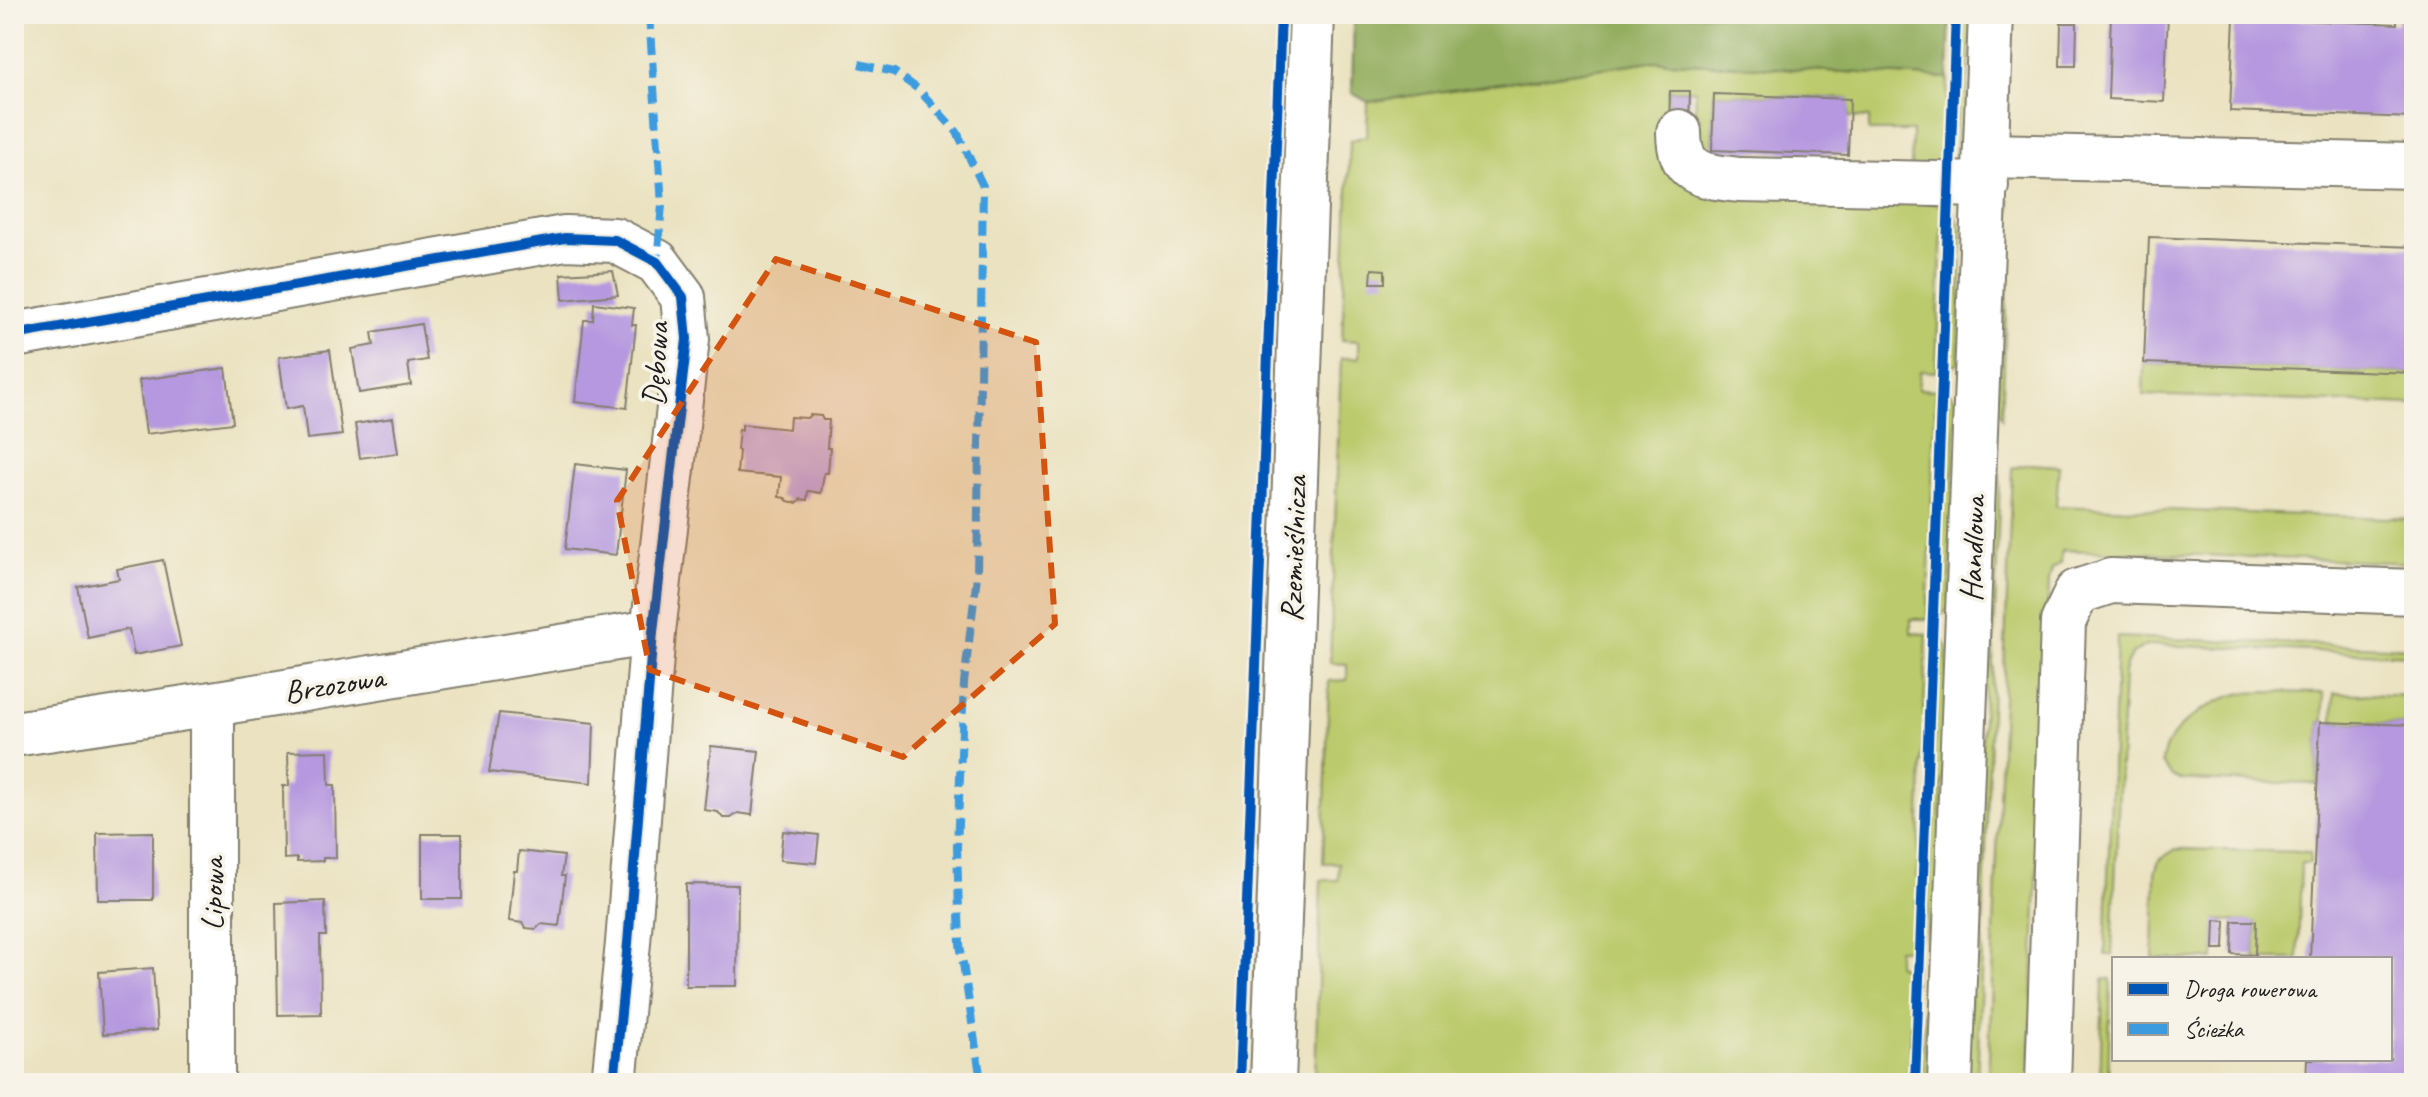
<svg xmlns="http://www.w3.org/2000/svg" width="2428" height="1097" font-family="Caveat,sans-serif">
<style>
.green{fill:#bbca6c;stroke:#6c7344;stroke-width:2}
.forest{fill:#94ae60;stroke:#58653e;stroke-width:2}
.building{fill:#b598df}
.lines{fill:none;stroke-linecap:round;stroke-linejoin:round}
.minor-casing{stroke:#837f6e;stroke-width:48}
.minor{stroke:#fff;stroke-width:44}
.quiet{stroke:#3c9bdf;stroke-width:8;stroke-dasharray:16 8;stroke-linecap:butt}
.cycleway-casing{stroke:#f7f3e8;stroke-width:15}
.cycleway{stroke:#0057b8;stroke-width:10}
.marked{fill:#d4530e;fill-opacity:0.2;stroke:#d4530e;stroke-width:6;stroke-dasharray:16 10;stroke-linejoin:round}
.labels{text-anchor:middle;stroke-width:7;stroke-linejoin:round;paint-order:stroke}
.street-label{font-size:32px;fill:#1c1c1c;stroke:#f7f3e8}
</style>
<rect width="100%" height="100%" fill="#f7f3e8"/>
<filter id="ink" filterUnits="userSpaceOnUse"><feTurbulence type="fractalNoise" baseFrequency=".0125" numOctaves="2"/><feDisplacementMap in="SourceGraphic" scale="16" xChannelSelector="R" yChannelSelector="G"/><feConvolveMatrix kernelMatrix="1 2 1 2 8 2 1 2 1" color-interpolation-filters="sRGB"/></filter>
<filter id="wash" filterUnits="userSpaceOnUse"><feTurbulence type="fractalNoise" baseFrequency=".006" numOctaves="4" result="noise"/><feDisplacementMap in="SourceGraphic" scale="32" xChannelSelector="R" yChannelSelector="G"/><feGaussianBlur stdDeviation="1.8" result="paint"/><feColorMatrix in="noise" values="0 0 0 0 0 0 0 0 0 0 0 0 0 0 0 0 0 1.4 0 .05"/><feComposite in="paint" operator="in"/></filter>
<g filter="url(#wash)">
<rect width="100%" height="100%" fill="#eae2c0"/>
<g class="green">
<path d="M1961 14H1972L1964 151 1955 162Z"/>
<path d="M1652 61 1948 78 1944 168 1911 170 1912 131H1869V118L1849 117V99L1714 94 1712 149 1719 150 1718 162 1694 143 1696 90H1669L1667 157 1937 204 1943 207 1936 372 1920 371 1918 389 1936 390 1927 619H1911V633L1927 634 1915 949H1897V966L1914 967 1909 1083H1315L1321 880H1338L1339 863H1323L1329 681 1347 680V664L1330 663 1341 358H1359V341L1342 340 1350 141 1367 135 1368 102Z"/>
<path d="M2010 199 2002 417 1997 408 2004 210Z"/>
<path d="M1954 214 1962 229 1959 362 1948 371Z"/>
<path d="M2144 363 2414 373V405L2143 395Z"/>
<path d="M1947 390 1957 400 1949 608 1938 619Z"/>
<path d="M2030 464 2059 466 2056 506 2414 519V563L2062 550 2061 563 2052 569 2049 580 2029 1083H1988L2012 468Z"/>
<path d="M2000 476 1977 1083H1966L1994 484Z"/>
<path d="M1938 636 1948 647 1937 939 1926 949Z"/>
<path d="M2117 637 2414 648V655L2153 645C2136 647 2127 656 2124 673L2112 955H2105Z"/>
<path d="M2265 692 2324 693V722H2320L2317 784 2182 780 2172 776 2162 764C2163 731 2209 701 2239 694 2247 692 2257 693 2265 692Z"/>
<path d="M2334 693 2414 696V725L2333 722Z"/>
<path d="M2176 849 2310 852V863H2301L2298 959H2255L2256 922 2216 920 2214 959H2153L2155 873 2159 860Z"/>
<path d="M1926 968 1936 978 1932 1083H1922Z"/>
<path d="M2103 979H2111L2108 1083H2100Z"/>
</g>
<path class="forest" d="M1354 14H1950L1948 78 1652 61 1368 102 1352 93Z"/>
<g id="blocks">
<g class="building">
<path d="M2111 14H2168L2164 102 2108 99Z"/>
<path d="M2397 14H2414V118L2230 111 2234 18 2397 24Z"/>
<path d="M2061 23H2077L2076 66H2060Z"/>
<path d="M1670 91H1690L1689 127H1669Z"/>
<path d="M1714 94 1850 99 1848 155 1712 150Z"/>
<path d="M2149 237 2414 247V373L2144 363Z"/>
<path d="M1372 269 1385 270V283H1371Z"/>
<path d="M613 271 618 295 563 300 561 274Z"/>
<path d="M594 303 634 308 632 325H636L627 408 575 402 584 320H593Z"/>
<path d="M421 324 427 360 408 363 411 385 359 393 352 349 374 345 372 332Z"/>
<path d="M330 350 342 435 307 439 303 406 286 409 279 357Z"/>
<path d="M226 368 233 423 146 434 139 380Z"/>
<path d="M810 415 821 416 823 420H829L827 448H830L828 473H824L821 493 808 491 807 500 801 499 797 503 788 501 785 498 779 497 781 477 737 473 739 451 737 450 739 429 742 430V424L789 429 790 417 807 418Z"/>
<path d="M393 418 398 453 360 458 355 424Z"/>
<path d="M575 464 626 470 616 555 565 549Z"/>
<path d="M163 560 181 646 134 655 129 629 88 638 78 587 119 579 117 569Z"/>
<path d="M499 713 594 723 592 783 489 772Z"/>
<path d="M2320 722 2414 725V1083H2306L2307 1059H2390V959H2310Z"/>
<path d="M711 746 759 751 752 815 738 813 731 818H723L718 812 704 810Z"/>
<path d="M328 751 329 785H335L336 858H323V861L297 862V858L284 859 283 786H289L288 752Z"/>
<path d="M783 831 819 835 816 863 780 860Z"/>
<path d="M153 832V900H98L97 833Z"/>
<rect x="422" y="834" width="40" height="65"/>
<path d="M519 851 564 856 561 876H565L559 926 541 924 536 929 526 928 522 923 509 921 514 871H517Z"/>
<path d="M686 884 738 885 737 986H686Z"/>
<path d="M325 901 326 936H320L321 1014 278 1015 276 903Z"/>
<path d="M2215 920 2225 921 2224 949H2214Z"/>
<path d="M2233 921H2256L2255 955 2232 954Z"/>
<path d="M153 968 157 1030 103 1034 99 972Z"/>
</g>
</g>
</g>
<g filter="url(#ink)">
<use href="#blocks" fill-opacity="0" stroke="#837f6e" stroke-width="2"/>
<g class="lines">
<defs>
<g id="minor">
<path d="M1679 132C1679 176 1704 176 1740 180L1986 185"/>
<path d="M1986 156 2414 166"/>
<path d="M14 335 565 238 615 240 657 262 683 297 687 339 653 632 628 943 614 1083"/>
<path d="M14 734 212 704 653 632"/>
<path d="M212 1083V704"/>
<path d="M1273 1083 1312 14"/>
<path d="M1950 1083 1991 14"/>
<path d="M2048 1083 2063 622 2077 592 2111 581 2414 592"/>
</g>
</defs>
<use href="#minor" class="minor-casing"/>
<use href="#minor" class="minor"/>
<g class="quiet">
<path d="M649 14 662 205 657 262"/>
<path d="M859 64 894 72 918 89 957 132 983 186 977 576 964 683 957 847 960 944 981 1081"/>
</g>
<defs>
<g id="cycleway">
<path d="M14 335 565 238 615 240 657 262 683 297 687 339 653 632 628 943 614 1083"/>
<path d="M1240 1083 1281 14"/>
<path d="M1915 1083 1956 14"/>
</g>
</defs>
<use href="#cycleway" class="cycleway-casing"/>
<use href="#cycleway" class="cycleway"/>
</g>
</g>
<path class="marked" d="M776 259 1036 342 1055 624 903 757 650 670 617 501Z"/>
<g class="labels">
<g class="street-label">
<text transform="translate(655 364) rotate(-87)" y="11">Dębowa</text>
<text transform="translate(1293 549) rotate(-88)" y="11">Rzemieślnicza</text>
<text transform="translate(1972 549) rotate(-88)" y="11">Handlowa</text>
<text transform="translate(334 684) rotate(-9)" y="11">Brzozowa</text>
<text transform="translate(212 894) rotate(-90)" y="11">Lipowa</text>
</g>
</g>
<rect width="2428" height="1097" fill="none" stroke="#f7f3e8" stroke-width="48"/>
<rect x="2112" y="957" width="280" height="104" fill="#f7f3e8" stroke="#9f9d96" stroke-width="2"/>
<rect x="2128" y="983" width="40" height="12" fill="#0057b8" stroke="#9f9d96" stroke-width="2"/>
<text x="2184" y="997" font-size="24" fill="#1c1c1c">Droga rowerowa</text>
<rect x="2128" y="1023" width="40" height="12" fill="#3c9bdf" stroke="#9f9d96" stroke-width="2"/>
<text x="2184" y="1037" font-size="24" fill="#1c1c1c">Ścieżka</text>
</svg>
